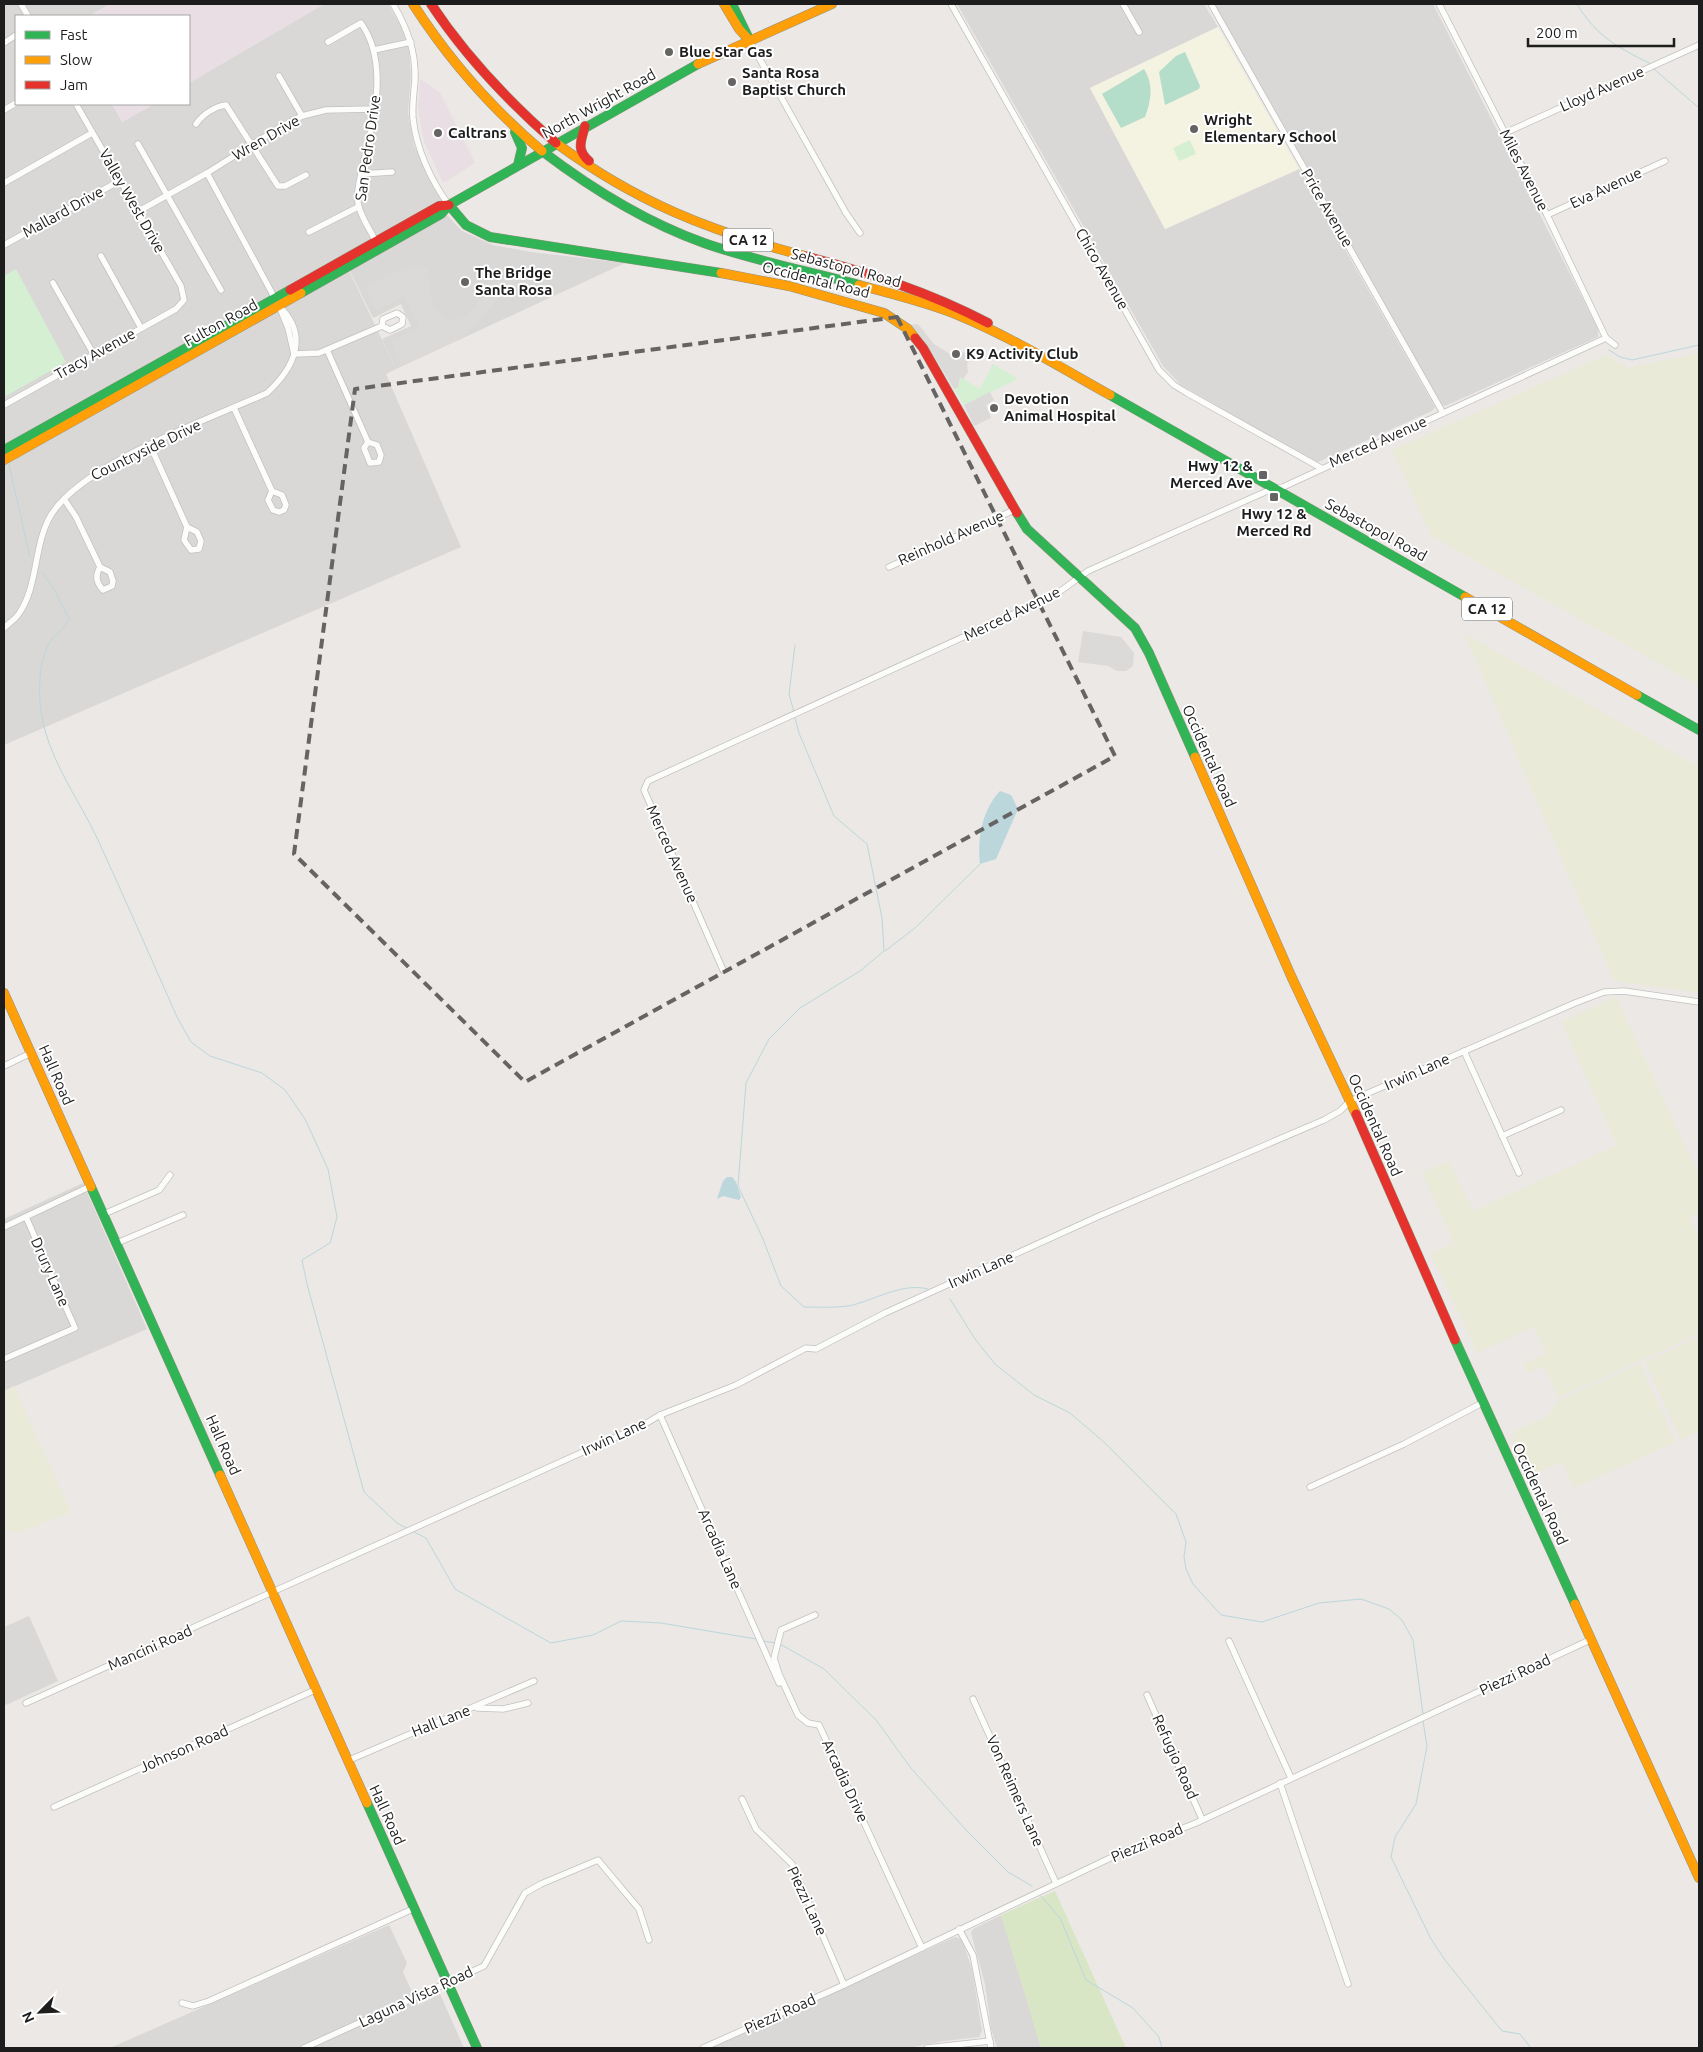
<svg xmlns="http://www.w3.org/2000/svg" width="1703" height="2052" font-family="Ubuntu,sans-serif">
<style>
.residential{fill:#dad8d7}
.industrial{fill:#e8dee4}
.education{fill:#f4f2e1}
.religious{fill:#d9d8d7}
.farmland{fill:#eaead9}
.grass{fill:#d9e6c6}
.park{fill:#d5efd3}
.pitch{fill:#b4deca}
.parking{fill:#dbdad9}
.water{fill:#bbd7dc}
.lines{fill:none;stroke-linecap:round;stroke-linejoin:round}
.stream{stroke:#bbd7dc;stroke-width:1}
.street-casing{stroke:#c2c1c0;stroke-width:7}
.fast-casing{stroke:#92927f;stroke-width:10}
.slow-casing{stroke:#92927f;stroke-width:10}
.jam-casing{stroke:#92927f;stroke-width:10}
.street{stroke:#fcfcfb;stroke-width:5.5}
.fast{stroke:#30b455;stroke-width:9}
.slow{stroke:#ff9f0a;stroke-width:9}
.jam{stroke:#e5322d;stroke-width:9}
.marked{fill:none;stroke:#656463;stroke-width:4;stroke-dasharray:10 6;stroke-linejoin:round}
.poi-dot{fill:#656463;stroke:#fff;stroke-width:2}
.labels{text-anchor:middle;stroke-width:4;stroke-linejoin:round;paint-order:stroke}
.shield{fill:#fff;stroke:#616161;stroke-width:1}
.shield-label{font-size:14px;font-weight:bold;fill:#1d1d1d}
.poi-label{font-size:15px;font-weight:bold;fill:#1d1d1d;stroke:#fff;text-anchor:start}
.street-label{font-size:15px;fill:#1d1d1d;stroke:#fff}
</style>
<rect width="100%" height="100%" fill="#ebe8e5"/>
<g class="residential">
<path d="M4 4H110L89 16H16V104H112L122 122 154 104H189V83L324 4H388L401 26 409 49 411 76 408 112 414 145 442 201 342 256 396 369 386 374 461 547 4 745Z"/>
<path d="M957 4H1204L1218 27 1090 88 1165 229 1299 169 1435 407 1432 411 1316 463 1181 385 1163 366Z"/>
<path d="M1214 4H1433L1598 329V337L1445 406 1442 405Z"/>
<path d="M83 1183 147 1329 4 1391V1219Z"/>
<path d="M29 1616 58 1681 6 1705 4 1700V1627Z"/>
<path d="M1001 1915 1014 1954 1041 2048H997L991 2028 985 1984 971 1933 973 1929Z"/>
<path d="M389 1925 407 1963 403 1972 418 2005 440 1994 464 2048H110Z"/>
<path d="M955 1937 962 1939 972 1969 982 2031 979 2037 944 2041 908 2048H710Z"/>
</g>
<g class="industrial">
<path d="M110 4H324L189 83V16H89Z"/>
<path d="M420 79 440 93 475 163 443 183 424 141 418 108Z"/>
<path d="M112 104H154L122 122Z"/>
</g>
<path class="education" d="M1218 27 1299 169 1165 229 1090 88Z"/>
<path class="religious" d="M446 214 462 231 493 245 531 252 625 263 396 369 382 339 411 326 401 304 373 318 349 269Z"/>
<g class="farmland">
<path d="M1699 353V686L1431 536 1392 450 1606 355 1627 368Z"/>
<path d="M1464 633 1699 767V993L1614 981Z"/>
<path d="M1616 996 1699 1176V1212L1689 1217 1699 1239V1334L1558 1398 1544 1366 1527 1373 1523 1364 1546 1354 1534 1327 1477 1353 1431 1253 1454 1243 1422 1173 1449 1161 1473 1211 1617 1145 1561 1022Z"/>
<path d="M1699 1337V1431L1681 1440 1645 1362Z"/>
<path d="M1640 1364 1676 1442 1574 1488 1562 1462 1528 1476 1512 1440 1516 1431 1547 1416 1558 1401Z"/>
<path d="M14 1386 71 1512 18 1533 4 1529V1391Z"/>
</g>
<path class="grass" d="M1055 1891 1126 2048H1041L1001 1915Z"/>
<g class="park">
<path d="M1190 140 1196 154 1179 161 1173 148Z"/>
<path d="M16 269 66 362 4 397V276Z"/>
<path d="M993 364 1018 379 964 405 954 389 958 387 960 377 980 389Z"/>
</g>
<g class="pitch">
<path d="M1185 52 1200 86 1199 89 1165 105 1159 72 1176 56Z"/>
<path d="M1144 69C1154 85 1151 100 1145 117L1121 128 1102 94Z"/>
</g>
<g class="parking">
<path d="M415 264 417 267 427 269 429 272 426 276 431 286 430 293 435 309 444 318 454 321 466 316 502 277 505 279 511 272 517 278 464 337 401 365 390 341 419 327 404 296 376 310 365 286Z"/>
<path d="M918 324 934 344 958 359 963 352 973 356 967 364 968 372 963 379 960 377 958 387 954 389 932 353 910 325Z"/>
<path d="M990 392 994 400 986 405 991 418 974 426 964 405Z"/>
<path d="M1083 631 1121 637 1134 653 1133 666 1126 671H1117L1108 666 1078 662Z"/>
</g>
<g class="water">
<path d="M1000 791 1011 795 1018 809 996 859 980 864C977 839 982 810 1000 791Z"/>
<path d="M727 1177H732L736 1182 741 1197 739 1200 723 1196 717 1199 723 1181Z"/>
</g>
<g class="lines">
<g class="stream">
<path d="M1577 4C1597 37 1617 47 1651 64"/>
<path d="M1654 69 1699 108"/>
<path d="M1609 350 1620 357 1632 360 1699 345"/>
<path d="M9 465 30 557"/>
<path d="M42 572 55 591 69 619C64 629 58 631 52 639 44 650 41 665 40 678 35 744 72 785 98 840 125 899 151 958 177 1017L191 1042 210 1056 262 1073 285 1090 305 1119 328 1169 337 1217 330 1243 302 1260 307 1284 364 1492 397 1523 408 1529"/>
<path d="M794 712 789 694 795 645"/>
<path d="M795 718 799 733 834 816 867 844 882 918 884 951 860 971 800 1008 769 1039 746 1083 738 1186 763 1239 781 1286 804 1307C818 1307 834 1308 848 1306 874 1301 901 1282 928 1289"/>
<path d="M885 951 915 928 980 864"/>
<path d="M950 1299 975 1339 995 1364 1034 1395 1070 1413 1105 1443 1176 1514 1186 1542 1184 1557 1186 1569 1193 1584 1221 1615 1262 1622 1319 1603 1361 1599 1389 1609 1402 1620 1413 1640 1423 1714"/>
<path d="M412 1531 426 1538 455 1589 551 1643 593 1635 621 1621 661 1623 756 1639"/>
<path d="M763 1641 776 1643"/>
<path d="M780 1644 824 1669 877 1721 910 1767 966 1830 1008 1872 1032 1886"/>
<path d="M1423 1721 1427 1746 1416 1804 1395 1837 1391 1857 1431 1939 1445 1960 1502 2031 1520 2034 1531 2048"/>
<path d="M1041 1896 1060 1918 1086 1980 1133 2008 1159 2037 1162 2048"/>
</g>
<defs>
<g id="street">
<path d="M21 4 28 16"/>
<path d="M393 4C407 28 416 51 415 80 414 92 412 105 413 118 416 148 431 181 449 205"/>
<path d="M951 4 1159 370 1174 385 1187 393 1321 468"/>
<path d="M1123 4 1139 32"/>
<path d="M1211 4 1443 413"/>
<path d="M1439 4 1547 215 1606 338"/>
<path d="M749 40 846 213 860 233"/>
<path d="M328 42 361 23C389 63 374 118 364 161 361 175 355 194 359 207 362 219 371 231 376 242"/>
<path d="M4 43 16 35"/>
<path d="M374 50 411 42"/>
<path d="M279 76 302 116"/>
<path d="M4 110 16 103"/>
<path d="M196 124C202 115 215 106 226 105L278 186H285L306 175"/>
<path d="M1505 133 1699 45"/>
<path d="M138 144 221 290"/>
<path d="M207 173 279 306 288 328 294 354"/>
<path d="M361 174 392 172"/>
<path d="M4 183 92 133"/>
<path d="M139 211 207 173 277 129 302 116 326 110 375 109"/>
<path d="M1547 215 1665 161"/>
<path d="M309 232 358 207"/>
<path d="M4 245 121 180"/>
<path d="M101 256 141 328"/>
<path d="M53 283 94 355"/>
<path d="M327 350 368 442 364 448 370 463 379 462 381 455 377 445 368 442"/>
<path d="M294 354 319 353 382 326 390 330 402 324 403 317 397 313 383 319 382 326"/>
<path d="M4 405 176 309 184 300 181 286 76 104"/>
<path d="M234 408 272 491 268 500 273 510 279 512 284 510 286 505 282 495 272 491"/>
<path d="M150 445 187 527 184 540 191 550 199 549 201 541 197 532 187 527"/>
<path d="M64 499 76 517 100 567C95 576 96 582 103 590L112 586 113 581 110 572 100 567"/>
<path d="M889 567 1014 510"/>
<path d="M4 628C8 624 14 620 18 615 39 586 33 545 51 515 83 463 210 419 267 393 294 368 310 336 279 306"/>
<path d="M723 970 644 790 648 781 1055 595 1088 571 1265 492 1283 487 1606 338 1615 345"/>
<path d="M1464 1051 1519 1173"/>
<path d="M4 1066 31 1053"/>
<path d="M1502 1136 1561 1110"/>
<path d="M104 1214 159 1190 170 1175"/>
<path d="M4 1227 91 1186"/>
<path d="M117 1243 183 1215"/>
<path d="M4 1359 75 1328 26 1217"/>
<path d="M660 1415 779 1683"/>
<path d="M1310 1487 1404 1444 1482 1403"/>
<path d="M815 1615 781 1630 774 1658 779 1674 798 1715 808 1723 819 1725 922 1948"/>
<path d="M1229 1641 1291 1778"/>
<path d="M1147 1695 1202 1819"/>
<path d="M973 1699 1056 1883"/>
<path d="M26 1703 645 1424 660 1415 736 1385 806 1348 816 1349 885 1313 1097 1217 1324 1120 1340 1111 1350 1101 1575 1003 1604 992 1624 991 1699 1002"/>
<path d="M477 1708 503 1709 528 1703"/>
<path d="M347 1761 534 1681"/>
<path d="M1280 1783 1348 1984"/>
<path d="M742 1799 756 1829 792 1864 844 1985"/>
<path d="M54 1807 315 1690"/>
<path d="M959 1929 973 1955 991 2048"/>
<path d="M182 2003 193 2006 209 2001 415 1908"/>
<path d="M304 2048 484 1966 525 1893 541 1884 598 1860 639 1909 649 1940"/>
<path d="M703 2048 844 1985 1127 1850 1196 1823 1592 1639"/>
<path d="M927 2048 990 2041"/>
</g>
<g id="fast">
<path d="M732 4 748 37"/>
<path d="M515 132 522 148 518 165"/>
<path d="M542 151C592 189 645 222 704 243 755 261 808 271 859 285"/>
<path d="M449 205 466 225 490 237 721 273"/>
<path d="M301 293 441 214 449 205 698 64"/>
<path d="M1110 395 1465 597"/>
<path d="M4 450 290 290"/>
<path d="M1017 513 1027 529 1135 628 1149 653 1195 757"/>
<path d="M1637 695 1699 730"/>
<path d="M91 1187 220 1475"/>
<path d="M1455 1340 1575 1604"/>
<path d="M367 1803 477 2048"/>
</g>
<g id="slow">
<path d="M413 4C449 60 491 108 542 151"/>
<path d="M724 4 739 29 749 40"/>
<path d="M698 64 832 4"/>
<path d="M556 143C636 202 709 231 805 256"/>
<path d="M721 273 789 286 884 313 908 329 915 338"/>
<path d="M859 285C892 294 926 302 958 315 1011 337 1060 367 1110 395"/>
<path d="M4 460 301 293"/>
<path d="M1465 597 1637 695"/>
<path d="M1195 757 1292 978 1356 1114"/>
<path d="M4 993 91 1187"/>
<path d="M220 1475 367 1803"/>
<path d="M1575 1604 1699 1878"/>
</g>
<g id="jam">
<path d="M431 4C466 57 508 101 556 143"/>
<path d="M585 126C581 141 576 150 589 161"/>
<path d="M805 256C869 273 929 292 988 323"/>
<path d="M290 290 439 206 449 205"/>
<path d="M915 338 923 348 1017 513"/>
<path d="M1356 1114 1455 1340"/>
</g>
</defs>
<use href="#street" class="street-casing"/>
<use href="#fast" class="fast-casing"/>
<use href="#slow" class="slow-casing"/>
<use href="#jam" class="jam-casing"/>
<use href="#street" class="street"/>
<use href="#fast" class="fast"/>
<use href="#slow" class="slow"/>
<use href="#jam" class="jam"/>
</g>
<path class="marked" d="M897 317 1115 756 525 1082 294 854 355 389Z"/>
<g class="poi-dot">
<circle cx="669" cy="52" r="5"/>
<circle cx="732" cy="82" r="5"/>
<circle cx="1194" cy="129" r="5"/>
<circle cx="438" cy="133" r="5"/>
<circle cx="465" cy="282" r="5"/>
<circle cx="956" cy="354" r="5"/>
<circle cx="994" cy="408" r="5"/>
<rect x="1258" y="470" width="10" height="10" rx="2.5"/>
<rect x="1269" y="492" width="10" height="10" rx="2.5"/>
</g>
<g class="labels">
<g class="shield">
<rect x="723" y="228.5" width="50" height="23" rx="4"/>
<rect x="1462" y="597.5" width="50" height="23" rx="4"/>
</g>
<g class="shield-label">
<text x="748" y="245">CA 12</text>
<text x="1487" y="614">CA 12</text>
</g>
<g class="poi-label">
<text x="679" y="57">Blue Star Gas</text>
<text x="742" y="78">Santa Rosa<tspan x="742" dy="17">Baptist Church</tspan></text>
<text x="1204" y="125">Wright<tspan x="1204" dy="17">Elementary School</tspan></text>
<text x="448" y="138">Caltrans</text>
<text x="475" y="278">The Bridge<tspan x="475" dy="17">Santa Rosa</tspan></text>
<text x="966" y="359">K9 Activity Club</text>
<text x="1004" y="404">Devotion<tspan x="1004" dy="17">Animal Hospital</tspan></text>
<text x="1253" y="471" text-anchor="end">Hwy 12 &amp;<tspan x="1253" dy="17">Merced Ave</tspan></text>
<text x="1274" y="519" text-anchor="middle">Hwy 12 &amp;<tspan x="1274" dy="17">Merced Rd</tspan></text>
</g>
<g class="street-label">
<text transform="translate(1602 89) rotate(-24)" y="5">Lloyd Avenue</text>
<text transform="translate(599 104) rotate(-29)" y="5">North Wright Road</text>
<text transform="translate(266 138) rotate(-30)" y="5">Wren Drive</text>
<text transform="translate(368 148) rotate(-82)" y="5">San Pedro Drive</text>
<text transform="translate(1524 170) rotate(63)" y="5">Miles Avenue</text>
<text transform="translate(1606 188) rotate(-25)" y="5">Eva Avenue</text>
<text transform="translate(132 201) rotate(60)" y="5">Valley West Drive</text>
<text transform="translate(1327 208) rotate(60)" y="5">Price Avenue</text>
<text transform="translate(63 212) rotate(-29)" y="5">Mallard Drive</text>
<text transform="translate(846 268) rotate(15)" y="5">Sebastopol Road</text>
<text transform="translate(1102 269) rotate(60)" y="5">Chico Avenue</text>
<text transform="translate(816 280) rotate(14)" y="5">Occidental Road</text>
<text transform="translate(221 323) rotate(-29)" y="5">Fulton Road</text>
<text transform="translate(95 354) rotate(-29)" y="5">Tracy Avenue</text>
<text transform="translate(1378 442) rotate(-24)" y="5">Merced Avenue</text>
<text transform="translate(146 450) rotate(-26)" y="5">Countryside Drive</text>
<text transform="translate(1376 530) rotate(29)" y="5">Sebastopol Road</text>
<text transform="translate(951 538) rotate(-24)" y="5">Reinhold Avenue</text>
<text transform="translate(1012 614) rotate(-26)" y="5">Merced Avenue</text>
<text transform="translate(1209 756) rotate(66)" y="5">Occidental Road</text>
<text transform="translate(672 854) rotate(66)" y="5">Merced Avenue</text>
<text transform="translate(1417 1072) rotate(-24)" y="5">Irwin Lane</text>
<text transform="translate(56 1075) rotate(66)" y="5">Hall Road</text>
<text transform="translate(1375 1125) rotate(66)" y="5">Occidental Road</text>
<text transform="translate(981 1270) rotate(-24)" y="5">Irwin Lane</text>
<text transform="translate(50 1272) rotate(66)" y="5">Drury Lane</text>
<text transform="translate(614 1437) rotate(-25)" y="5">Irwin Lane</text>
<text transform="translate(223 1445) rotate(66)" y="5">Hall Road</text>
<text transform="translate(1540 1494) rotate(65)" y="5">Occidental Road</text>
<text transform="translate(720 1549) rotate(66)" y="5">Arcadia Lane</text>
<text transform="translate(150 1648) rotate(-24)" y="5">Mancini Road</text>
<text transform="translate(1515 1675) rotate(-25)" y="5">Piezzi Road</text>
<text transform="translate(441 1721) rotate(-22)" y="5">Hall Lane</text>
<text transform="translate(184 1749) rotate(-24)" y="5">Johnson Road</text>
<text transform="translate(1175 1757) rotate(66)" y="5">Refugio Road</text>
<text transform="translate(845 1781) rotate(65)" y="5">Arcadia Drive</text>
<text transform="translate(1015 1791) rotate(66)" y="5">Von Reimers Lane</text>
<text transform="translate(387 1815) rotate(65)" y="5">Hall Road</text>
<text transform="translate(1147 1843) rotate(-23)" y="5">Piezzi Road</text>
<text transform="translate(807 1901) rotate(65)" y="5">Piezzi Lane</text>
<text transform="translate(416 1997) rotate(-25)" y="5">Laguna Vista Road</text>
<text transform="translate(780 2014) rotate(-24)" y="5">Piezzi Road</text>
</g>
</g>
<rect width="1703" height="2052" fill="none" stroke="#1d1d1d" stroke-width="10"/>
<rect x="15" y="15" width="175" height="90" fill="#ffffff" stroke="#a5a5a5"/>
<rect x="25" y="31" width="25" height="8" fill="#30b455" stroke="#a5a5a5"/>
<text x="60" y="40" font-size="15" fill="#1d1d1d">Fast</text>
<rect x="25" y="56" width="25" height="8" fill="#ff9f0a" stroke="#a5a5a5"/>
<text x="60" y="65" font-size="15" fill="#1d1d1d">Slow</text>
<rect x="25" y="81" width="25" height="8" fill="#e5322d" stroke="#a5a5a5"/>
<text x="60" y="90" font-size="15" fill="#1d1d1d">Jam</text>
<g transform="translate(40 2012) rotate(246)" stroke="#ffffff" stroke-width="4" paint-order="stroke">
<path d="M0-4L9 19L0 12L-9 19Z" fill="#1d1d1d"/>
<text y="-8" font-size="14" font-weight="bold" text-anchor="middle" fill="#1d1d1d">N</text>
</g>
<path d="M1528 38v8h146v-8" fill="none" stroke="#1d1d1d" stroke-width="2.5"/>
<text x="1536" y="38" font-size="15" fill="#1d1d1d" stroke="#ffffff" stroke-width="4" paint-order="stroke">200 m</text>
</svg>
